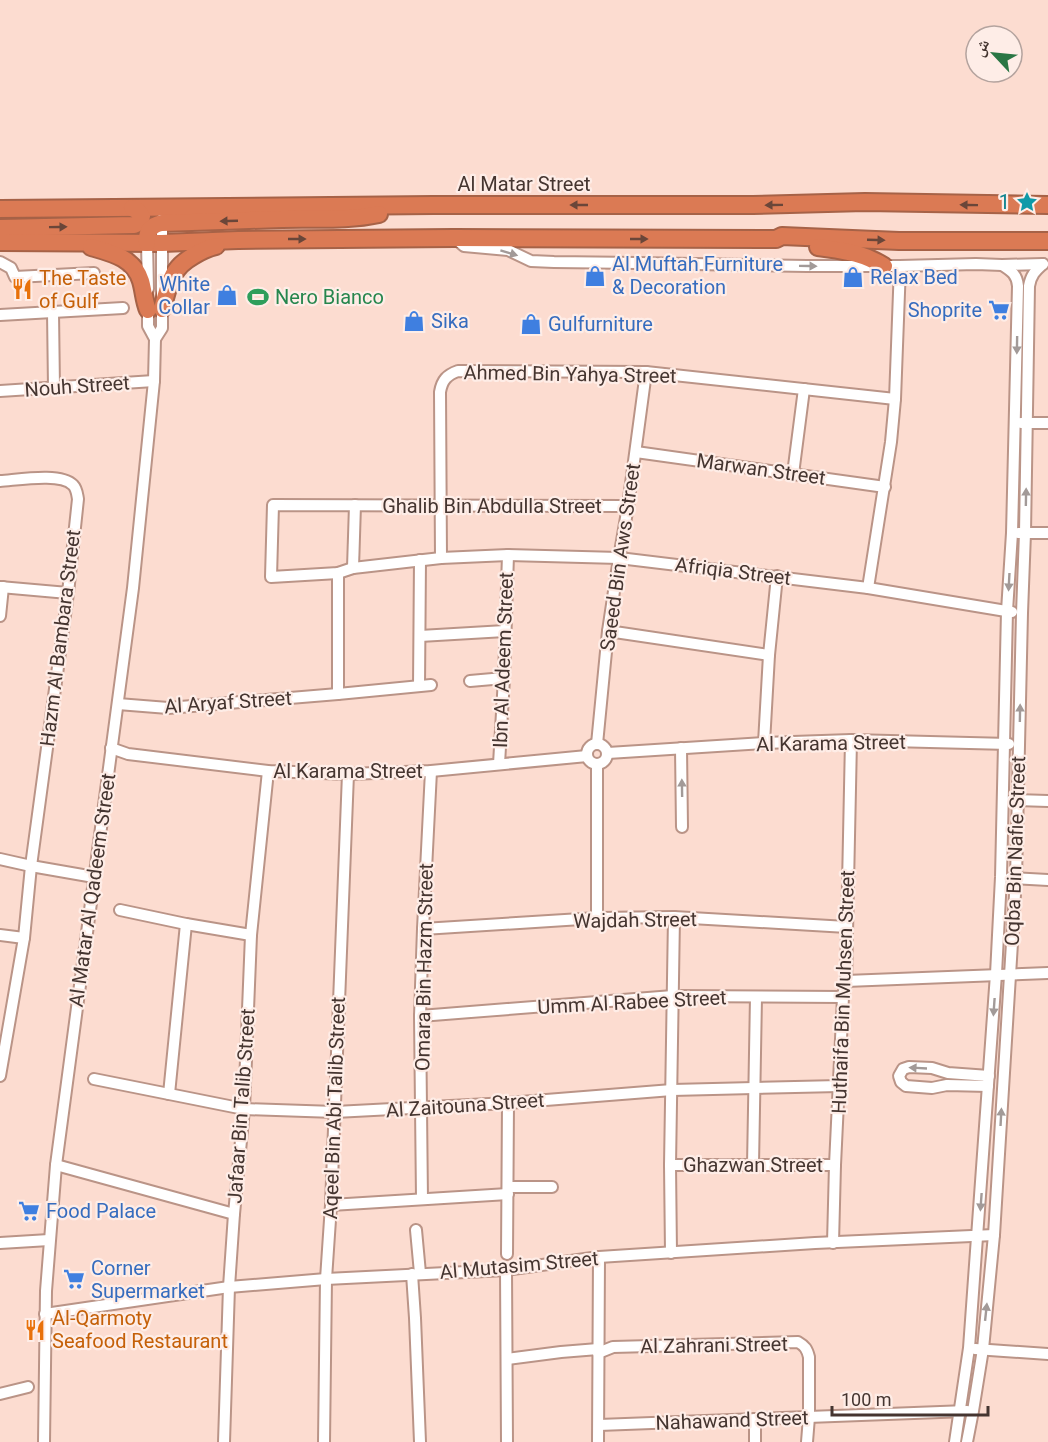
<svg xmlns="http://www.w3.org/2000/svg" width="1048" height="1442" font-family="Roboto,'Noto Naskh Arabic',sans-serif">
<style>
.lines{fill:none;stroke-linecap:round;stroke-linejoin:round}
.minor-casing{stroke:#ba9487;stroke-width:14}
.highway-casing{stroke:#a66247;stroke-width:20}
.minor{stroke:#fff;stroke-width:10}
.highway{stroke:#db7a54;stroke-width:16}
.oneway{fill:#6a4639}
.oneway2{fill:#a29a98}
.labels{text-anchor:middle;stroke-width:4.5;stroke-linejoin:round;paint-order:stroke}
.street-label{font-size:20px;fill:#453530;stroke:#feede7}
.culture-label{font-size:20px;fill:#0d838f;stroke:#feede7;text-anchor:end}
.shop-label{font-size:20px;fill:#366cbe;stroke:#feede7;text-anchor:start}
.food-label{font-size:20px;fill:#c56008;stroke:#feede7;text-anchor:start}
.leisure-label{font-size:20px;fill:#27864d;stroke:#feede7;text-anchor:start}
</style>
<rect width="100%" height="100%" fill="#fcdcd0"/>
<g class="lines">
<defs>
<g id="minor">
<path d="M457 240 464 246 508 250 531 261 554 262 637 263 807 266H900L976 264 1002 265 1043 264"/>
<path d="M147 243 148 289"/>
<path d="M0 262 11 268 15 277 94 273"/>
<path d="M53 312 54 388"/>
<path d="M0 315 123 308"/>
<path d="M155 339 162 328V219"/>
<path d="M0 391 154 381"/>
<path d="M1021 423H1048"/>
<path d="M636 452 885 487"/>
<path d="M793 474 804 389"/>
<path d="M0 481C17 480 61 472 73 485 77 489 77 494 78 499L68 593 31 866 24 938 0 1076"/>
<path d="M628 506 273 505 271 577 338 573 353 568 441 558 508 555 619 558 868 588 1012 612"/>
<path d="M1018 533H1048"/>
<path d="M441 558 440 392C442 380 447 375 458 371L646 372 895 399"/>
<path d="M353 568 355 505"/>
<path d="M0 587 68 593"/>
<path d="M868 588 891 442 895 399 900 266"/>
<path d="M0 616 3 587"/>
<path d="M608 631 769 655"/>
<path d="M420 636 505 631"/>
<path d="M470 681 504 678"/>
<path d="M419 686 420 560"/>
<path d="M338 694V573"/>
<path d="M118 704 168 708 338 694 431 685"/>
<path d="M764 743 769 655 777 576"/>
<circle cx="597" cy="754" r="10"/>
<path d="M597 744 608 631 619 558 628 506 646 372"/>
<path d="M111 748 128 754 268 771 348 774 431 771 587 756"/>
<path d="M681 748 682 827"/>
<path d="M608 753 764 743 851 740 1009 744"/>
<path d="M499 764 504 678 508 555"/>
<path d="M1012 800 1048 801"/>
<path d="M0 859 31 866 94 877"/>
<path d="M1010 878 1048 880"/>
<path d="M120 910 186 924 251 935"/>
<path d="M597 918V765"/>
<path d="M423 929 597 918 674 917 847 927"/>
<path d="M0 935 24 938"/>
<path d="M846 981 1048 973"/>
<path d="M420 1016 673 996 843 997"/>
<path d="M94 1079 244 1109 335 1112 508 1103 672 1090 839 1086"/>
<path d="M988 1086 947 1085 932 1088 906 1086 901 1082 899 1076 903 1069 909 1067 932 1068 948 1073 989 1076"/>
<path d="M169 1094 186 924"/>
<path d="M56 1165 234 1214"/>
<path d="M670 1165H835"/>
<path d="M753 1165 756 997"/>
<path d="M508 1187H552"/>
<path d="M422 1199 420 1016 423 929 431 771"/>
<path d="M331 1205 508 1194"/>
<path d="M416 1230 420 1273"/>
<path d="M0 1243 49 1240"/>
<path d="M833 1243 835 1165 843 997 846 981 851 740"/>
<path d="M671 1253 670 1165 674 917"/>
<path d="M507 1254 508 1103"/>
<path d="M506 1270 507 1442"/>
<path d="M412 1274 415 1318 420 1442"/>
<path d="M45 1314 229 1287 326 1279 506 1270 599 1257 815 1243 994 1235"/>
<path d="M975 1349 1048 1354"/>
<path d="M598 1353 613 1347 798 1342C805 1346 807 1349 809 1357V1417L807 1442"/>
<path d="M507 1359 561 1352 598 1349"/>
<path d="M0 1394 28 1387"/>
<path d="M599 1425 967 1411"/>
<path d="M44 1442 46 1291 56 1165 133 588 154 381 155 339 148 326V305"/>
<path d="M224 1442 229 1287 234 1214 244 1109 251 935 268 771"/>
<path d="M324 1442 326 1279 331 1205 348 774"/>
<path d="M598 1442 599 1257"/>
<path d="M755 1442V1419"/>
<path d="M955 1442 969 1348 996 974 1001 877 1007 611 1012 533 1018 286C1017 275 1012 271 1002 265"/>
<path d="M967 1442 973 1411 983 1349 994 1235 1016 878 1022 613 1025 533 1029 286C1031 275 1035 271 1043 264"/>
</g>
<g id="highway">
<path d="M0 209 433 205H753L865 202 1048 205"/>
<path d="M0 228 134 225 140 222 142 216 138 211 132 208"/>
<path d="M0 242 162 243 238 240 454 238 776 239 782 236 899 241H1048"/>
<path d="M147 243C146 232 151 225 162 223 202 222 242 220 282 219 315 218 347 221 379 214"/>
<path d="M91 247C112 253 134 258 141 281 144 291 144 301 148 310"/>
<path d="M818 247C844 251 861 252 884 266"/>
<path d="M162 309C169 285 170 269 193 256 201 251 207 248 216 246"/>
</g>
</defs>
<use href="#minor" class="minor-casing"/>
<use href="#highway" class="highway-casing"/>
<use href="#minor" class="minor"/>
<use href="#highway" class="highway"/>
</g>
<defs><path id="oneway-solid" d="M-6-.8H1V-3.2L6.5 0L1 3.2V.8H-6Z" transform="scale(1.5)"/></defs>
<g class="oneway">
<use href="#oneway-solid" transform="translate(579 205) rotate(-180)"/>
<use href="#oneway-solid" transform="translate(774 205) rotate(179)"/>
<use href="#oneway-solid" transform="translate(969 205) rotate(-179)"/>
<use href="#oneway-solid" transform="translate(229 221) rotate(178)"/>
<use href="#oneway-solid" transform="translate(58 227) rotate(-1)"/>
<use href="#oneway-solid" transform="translate(297 239)"/>
<use href="#oneway-solid" transform="translate(639 239)"/>
<use href="#oneway-solid" transform="translate(876 240) rotate(2)"/>
</g>
<g class="oneway2">
<use href="#oneway-solid" transform="translate(509 253) rotate(17)"/>
<use href="#oneway-solid" transform="translate(808 266) rotate(1)"/>
<use href="#oneway-solid" transform="translate(1017 345) rotate(91)"/>
<use href="#oneway-solid" transform="translate(1026 497) rotate(-89)"/>
<use href="#oneway-solid" transform="translate(1009 582) rotate(93)"/>
<use href="#oneway-solid" transform="translate(1020 713) rotate(-89)"/>
<use href="#oneway-solid" transform="translate(682 788) rotate(-91)"/>
<use href="#oneway-solid" transform="translate(994 1007) rotate(94)"/>
<use href="#oneway-solid" transform="translate(918 1068) rotate(-177)"/>
<use href="#oneway-solid" transform="translate(1001 1117) rotate(-87)"/>
<use href="#oneway-solid" transform="translate(981 1202) rotate(94)"/>
<use href="#oneway-solid" transform="translate(986 1312) rotate(-84)"/>
</g>
<defs>
<symbol id="sight-bare" viewBox="-9 -9 18 18"><path d="M0-6L1.8-2.2L6-1.7L2.9 1.2L3.7 5.4L0 3.3L-3.7 5.4L-2.9 1.2L-6-1.7L-1.8-2.2Z" fill="#0f9aa8" stroke="#feede7" stroke-width="2.5" paint-order="stroke"/></symbol>
<symbol id="shop-bare" viewBox="-9 -9 18 18"><path d="M-5-2.5h2.3a2.7 3.5 0 0 1 5.4 0H5L5.5 6h-11ZM-1.5-2.5h3a1.5 2.3 0 0 0-3 0Z" fill="#3f7fe0" stroke="#feede7" stroke-width="2.5" paint-order="stroke"/></symbol>
<symbol id="restaurant-bare" viewBox="-9 -9 18 18"><path d="M-5-6h1v4h1v-4h1v4h1v-4h1v5L-1.5 .5V6h-2V.5L-5-1ZM5-6V6H3V1.5H1.5Q1.5-4 5-6Z" fill="#e8710a" stroke="#feede7" stroke-width="2.5" paint-order="stroke"/></symbol>
<symbol id="stadium-bare" viewBox="-9 -9 18 18"><path d="M0-5a6.5 5 0 1 0 0 10a6.5 5 0 1 0 0-10ZM-3.5-1.8h7v3.6h-7Z" fill="#2e9e5b" stroke="#feede7" stroke-width="2.5" paint-order="stroke"/></symbol>
<symbol id="supermarket-bare" viewBox="-9 -9 18 18"><path d="M-6-5.5h2.5l.6 2H6L4.5 2H-2.5L-4.4-4H-6ZM-1.5 3.2a1.3 1.3 0 1 0 .1 0ZM3 3.2a1.3 1.3 0 1 0 .1 0Z" fill="#3f7fe0" stroke="#feede7" stroke-width="2.5" paint-order="stroke"/></symbol>
</defs>
<g fill-rule="evenodd">
<use href="#sight-bare" x="1012" y="187" width="30" height="30"/>
<use href="#shop-bare" x="580" y="261" width="30" height="30"/>
<use href="#shop-bare" x="838" y="262" width="30" height="30"/>
<use href="#restaurant-bare" x="7" y="274" width="30" height="30"/>
<use href="#shop-bare" x="212" y="280" width="30" height="30"/>
<use href="#stadium-bare" x="243" y="282" width="30" height="30"/>
<use href="#supermarket-bare" x="984" y="295" width="30" height="30"/>
<use href="#shop-bare" x="399" y="306" width="30" height="30"/>
<use href="#shop-bare" x="516" y="309" width="30" height="30"/>
<use href="#supermarket-bare" x="14" y="1196" width="30" height="30"/>
<use href="#supermarket-bare" x="59" y="1264" width="30" height="30"/>
<use href="#restaurant-bare" x="20" y="1315" width="30" height="30"/>
</g>
<g class="labels">
<g class="street-label">
<text x="524" y="191">Al Matar Street</text>
<text transform="translate(570 374) rotate(1)" y="7">Ahmed Bin Yahya Street</text>
<text transform="translate(77 386) rotate(-4)" y="7">Nouh Street</text>
<text transform="translate(761 469) rotate(8)" y="7">Marwan Street</text>
<text x="492" y="513">Ghalib Bin Abdulla Street</text>
<text transform="translate(620 557) rotate(-82)" y="7">Saeed Bin Aws Street</text>
<text transform="translate(733 571) rotate(7)" y="7">Afriqia Street</text>
<text transform="translate(60 638) rotate(-83)" y="7">Hazm Al Bambara Street</text>
<text transform="translate(503 660) rotate(-88)" y="7">Ibn Al Adeem Street</text>
<text transform="translate(228 702) rotate(-4)" y="7">Al Aryaf Street</text>
<text transform="translate(831 743) rotate(-1)" y="7">Al Karama Street</text>
<text x="348" y="778">Al Karama Street</text>
<text transform="translate(1015 851) rotate(-88)" y="7">Oqba Bin Nafie Street</text>
<text transform="translate(92 890) rotate(-82)" y="7">Al Matar Al Qadeem Street</text>
<text transform="translate(635 920) rotate(-1)" y="7">Wajdah Street</text>
<text transform="translate(424 967) rotate(-89)" y="7">Omara Bin Hazm Street</text>
<text transform="translate(843 992) rotate(-88)" y="7">Huthaifa Bin Muhsen Street</text>
<text transform="translate(632 1002) rotate(-3)" y="7">Umm Al Rabee Street</text>
<text transform="translate(465 1105) rotate(-4)" y="7">Al Zaitouna Street</text>
<text transform="translate(241 1106) rotate(-86)" y="7">Jafaar Bin Talib Street</text>
<text transform="translate(334 1108) rotate(-88)" y="7">Aqeel Bin Abi Talib Street</text>
<text x="753" y="1172">Ghazwan Street</text>
<text transform="translate(519 1265) rotate(-5)" y="7">Al Mutasim Street</text>
<text transform="translate(714 1345) rotate(-1)" y="7">Al Zahrani Street</text>
<text transform="translate(732 1420) rotate(-2)" y="7">Nahawand Street</text>
</g>
<g class="culture-label">
<text x="1010" y="209">1</text>
</g>
<g class="shop-label">
<text x="612" y="271">Al Muftah Furniture<tspan x="612" dy="23">&amp; Decoration</tspan></text>
<text x="870" y="284">Relax Bed</text>
<text x="210" y="291" text-anchor="end">White<tspan x="210" dy="23">Collar</tspan></text>
<text x="982" y="317" text-anchor="end">Shoprite</text>
<text x="431" y="328">Sika</text>
<text x="548" y="331">Gulfurniture</text>
<text x="46" y="1218">Food Palace</text>
<text x="91" y="1275">Corner<tspan x="91" dy="23">Supermarket</tspan></text>
</g>
<g class="food-label">
<text x="39" y="285">The Taste<tspan x="39" dy="23">of Gulf</tspan></text>
<text x="52" y="1325">Al-Qarmoty<tspan x="52" dy="23">Seafood Restaurant</tspan></text>
</g>
<g class="leisure-label">
<text x="275" y="304">Nero Bianco</text>
</g>
</g>
<g transform="translate(994 54) rotate(296)"><circle r="28" fill="#feede7" stroke="#b4a39e" stroke-width="1.5"/>
<path d="M0-4.5L10 22L0 15L-10 22Z" fill="#2a7644"/>
<text y="-9" font-size="16" font-weight="bold" text-anchor="middle" fill="#453530">ش</text>
</g>
<path d="M832 1406v9h156v-9" fill="none" stroke="#453530" stroke-width="3"/>
<text x="841" y="1406" font-size="18" fill="#453530" stroke="#feede7" stroke-width="4.5" paint-order="stroke">100 m</text>
</svg>
